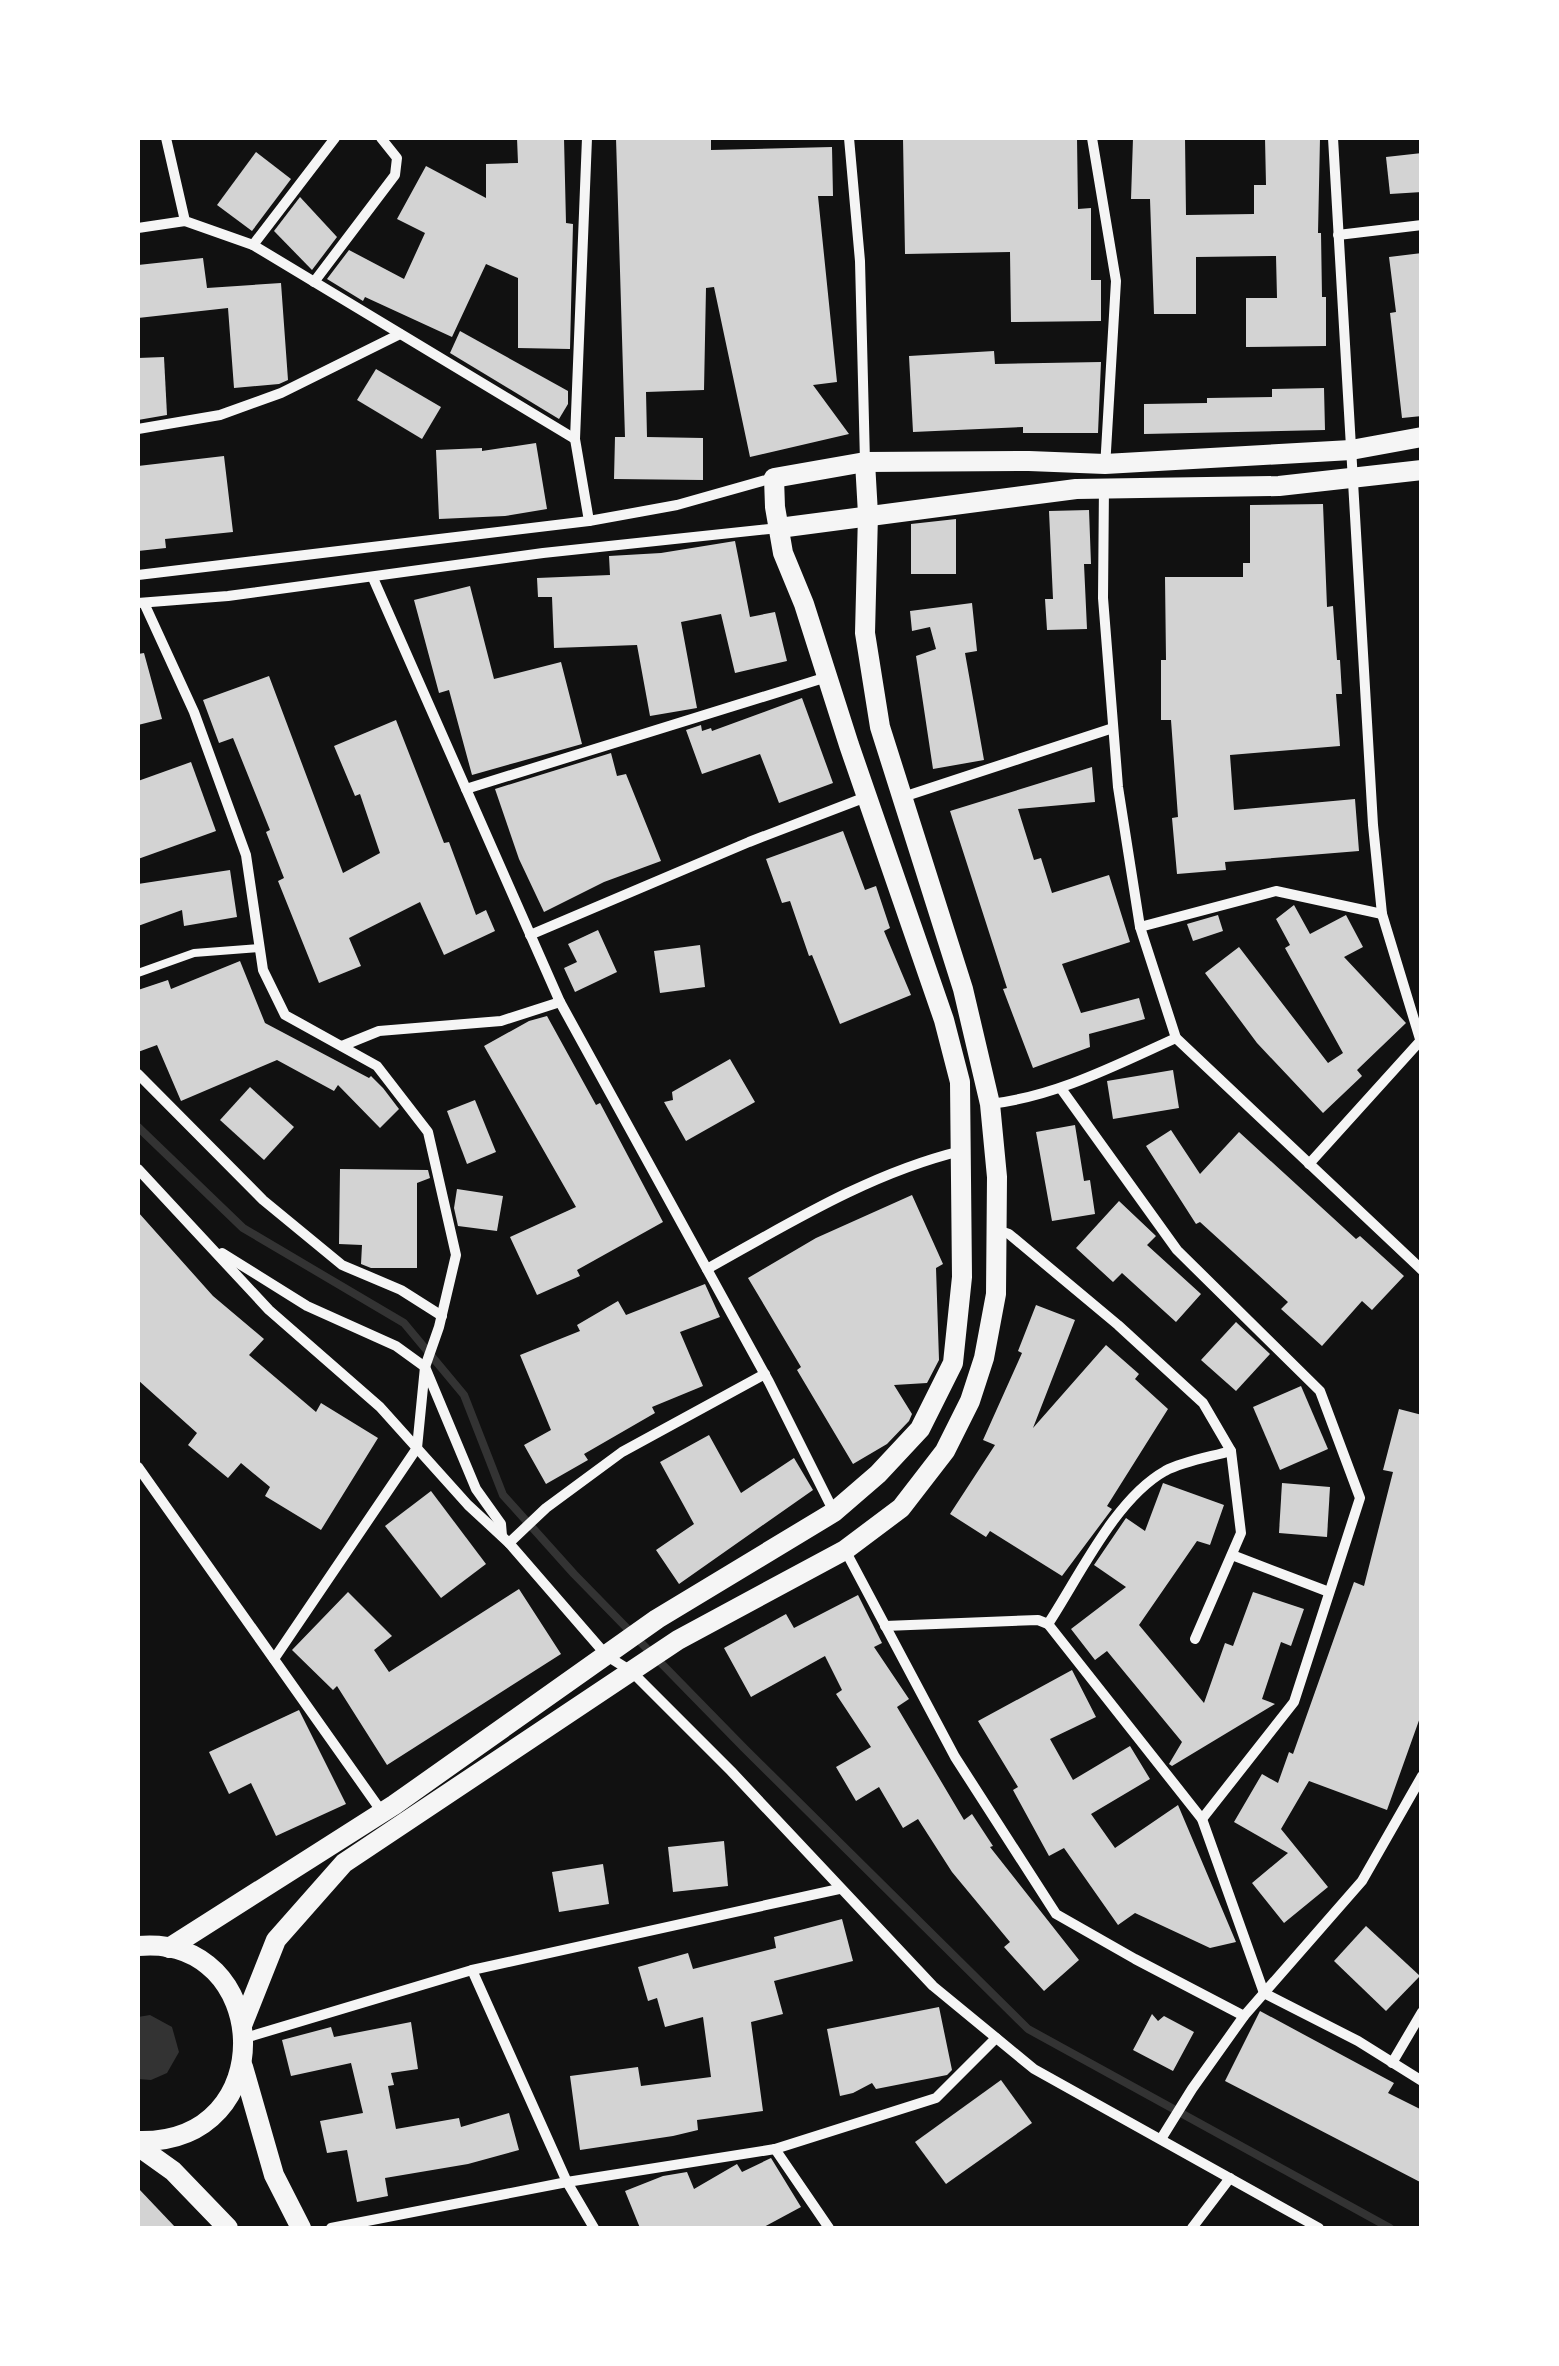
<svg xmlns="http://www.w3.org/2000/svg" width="1559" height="2366" font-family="'PT Sans',sans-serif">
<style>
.water{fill:#333}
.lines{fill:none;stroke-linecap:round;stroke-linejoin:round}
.stream{stroke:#333;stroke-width:8}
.building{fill:#d3d3d3}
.service{stroke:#f5f5f5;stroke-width:8}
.minor{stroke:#f5f5f5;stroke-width:10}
.secondary{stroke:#f5f5f5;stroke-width:20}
</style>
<rect width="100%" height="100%" fill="#111"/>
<path class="water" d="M150 2015 172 2027 179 2052 167 2073 151 2080 138 2079V2017Z"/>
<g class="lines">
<path class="stream" d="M138 1127 243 1228 404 1323 464 1395 503 1495 574 1574 744 1748 1028 2029 1390 2228"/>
</g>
<g class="building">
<path d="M517 138H564L566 223 573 224 570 349 518 348V278L486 264 452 337 365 297 363 301 327 279 349 250 404 279 425 233 397 219 426 166 486 198V164L518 163Z"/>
<path d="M616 138H711V150L832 147 833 196H818L837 382 813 385 849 434 750 457 714 287 706 288 704 390 646 392 647 437 703 438V480L614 479 615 437H625Z"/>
<path d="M903 138H1077L1078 209 1091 208V280H1101V321L1011 322 1010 252 905 254Z"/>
<path d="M1133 138H1185L1186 215 1254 214V185H1266L1265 138H1320L1318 233H1321L1322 297H1326V346L1246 347V298H1277L1276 256 1196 257V314H1154L1150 199H1131Z"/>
<path d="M256 152 291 179 252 231 217 205Z"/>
<path d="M1422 153V192L1390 194 1386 157Z"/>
<path d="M300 197 337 237 312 270 274 231Z"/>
<path d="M1422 253V416L1402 418 1390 313 1396 312 1389 257Z"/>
<path d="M203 258 207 288 281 283 288 380 279 384 234 388 228 308 138 318V265Z"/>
<path d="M460 331 568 391V404L559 419 450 353Z"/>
<path d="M994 351 995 364 1101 362 1098 433H1023V427L913 432 909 356Z"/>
<path d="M164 357 167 415 138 420V358Z"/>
<path d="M376 369 441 407 422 439 357 400Z"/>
<path d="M1324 388 1325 430 1144 434V404L1207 403V398L1272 397V389Z"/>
<path d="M536 443 547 509 505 516 439 519 436 450 482 448V451Z"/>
<path d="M224 456 233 532 165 539 166 548 138 551V466Z"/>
<path d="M1323 504 1327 607 1333 606 1337 660H1340L1342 694H1336L1340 746 1230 755 1234 810 1355 799 1359 851 1225 862 1226 870 1177 874 1172 818 1178 817 1171 720H1161V660H1166L1165 577H1243V563H1250V505Z"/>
<path d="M1089 510 1091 564H1084L1087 629 1047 630 1045 599H1053L1049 511Z"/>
<path d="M956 519V574H911V524Z"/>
<path d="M735 541 750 617 775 612 787 661 735 673 721 614 681 622 697 708 650 716 637 645 554 648 552 597H538L537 578 610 575 609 556 661 553Z"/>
<path d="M470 586 494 679 561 662 582 744 472 775 449 690 439 693 414 600Z"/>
<path d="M972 603 977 651 965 653 984 760 933 769 916 656 936 649 930 627 912 631 910 611Z"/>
<path d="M144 653 162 719 138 725V654Z"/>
<path d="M269 676 343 873 380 853 360 794 355 796 334 746 396 720 444 843 449 842 476 915 486 910 495 931 444 955 420 902 349 938 361 966 319 983 278 881 284 878 266 832 270 830 233 738 219 743 203 700Z"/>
<path d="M802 698 833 783 779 803 760 754 702 774 686 730 701 725 702 731 711 728 712 731Z"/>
<path d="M611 753 617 776 626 774 661 861 604 882 544 912 519 859 495 789Z"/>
<path d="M191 762 216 831 138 859V781Z"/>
<path d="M1092 767 1095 802 1018 809 1034 860 1041 858 1052 893 1109 875 1130 942 1062 964 1081 1013 1139 998 1145 1019 1089 1034 1090 1047 1033 1068 1003 989 1007 988 950 811Z"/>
<path d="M843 831 865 890 876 886 890 928 884 931 911 995 840 1024 812 955 809 956 790 901 782 903 766 859Z"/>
<path d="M230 870 237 917 184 926 182 910 138 926V884Z"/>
<path d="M1294 905 1310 934 1346 915 1363 947 1344 957 1406 1023 1357 1070 1362 1076 1323 1113 1257 1043 1205 973 1239 947 1328 1063 1343 1053 1285 948 1290 945 1276 919Z"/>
<path d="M1218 915 1223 931 1193 941 1187 924Z"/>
<path d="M598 930 617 972 575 992 564 968 577 962 568 944Z"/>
<path d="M700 945 705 987 660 993 654 951Z"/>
<path d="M240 961 265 1023 369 1078 371 1076 383 1088 399 1109 380 1128 338 1085 334 1091 277 1060 181 1101 157 1045 138 1052V990L168 980 171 989Z"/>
<path d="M547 1016 596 1105 600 1103 663 1222 577 1270 580 1276 537 1295 510 1237 576 1207 484 1046 529 1021Z"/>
<path d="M730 1059 755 1102 686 1141 664 1102 673 1100 672 1092Z"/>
<path d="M1173 1070 1179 1108 1113 1119 1107 1081Z"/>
<path d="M250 1087 294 1127 264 1160 220 1120Z"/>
<path d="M475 1100 496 1152 467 1164 447 1111Z"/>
<path d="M1075 1125 1084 1181 1090 1180 1095 1214 1052 1221 1036 1132Z"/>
<path d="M1171 1130 1200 1174 1239 1132 1356 1239 1360 1236 1404 1276 1372 1310 1362 1301 1322 1346 1281 1309 1288 1302 1200 1222 1196 1224 1146 1146Z"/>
<path d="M340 1169 428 1170 430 1178 417 1183V1268H371L361 1264 362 1245 339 1244Z"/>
<path d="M457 1189 503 1196 497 1231 458 1226 454 1208Z"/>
<path d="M912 1195 943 1264 936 1268 939 1360 927 1383 894 1385 912 1414 909 1421 887 1444 853 1464 797 1370 801 1367 748 1278 816 1238Z"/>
<path d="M1119 1201 1156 1236 1147 1245 1201 1294 1176 1322 1122 1273 1113 1282 1076 1248Z"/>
<path d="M138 1212 213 1296 264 1339 249 1355 316 1412 321 1403 378 1438 321 1530 265 1496 270 1487 241 1463 228 1478 188 1445 197 1433 138 1380Z"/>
<path d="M705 1284 720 1317 680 1332 703 1386 652 1407 655 1413 584 1454 588 1460 546 1484 524 1445 551 1430 520 1355 580 1331 577 1325 618 1301 626 1315Z"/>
<path d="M1036 1305 1075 1320 1033 1428 1106 1345 1139 1374 1135 1379 1168 1409 1107 1506 1112 1509 1062 1576 990 1531 986 1537 950 1514 995 1445 983 1440 1022 1353 1018 1351Z"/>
<path d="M1236 1322 1270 1354 1236 1391 1201 1360Z"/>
<path d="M1301 1386 1328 1449 1280 1470 1253 1407Z"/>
<path d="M1399 1409 1422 1415V1712L1387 1810 1309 1781 1281 1829 1328 1887 1284 1923 1252 1883 1288 1853 1234 1822 1262 1774 1278 1783 1289 1752 1293 1754 1354 1582 1364 1586 1393 1472 1383 1470Z"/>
<path d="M709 1435 741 1493 794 1458 813 1490 679 1584 656 1550 694 1524 660 1462Z"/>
<path d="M1163 1483 1224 1505 1210 1545 1197 1541 1139 1625 1204 1703 1225 1643 1233 1646 1253 1592 1304 1609 1291 1646 1281 1642 1262 1699 1275 1704 1172 1766 1169 1764 1182 1742 1107 1651 1095 1660 1071 1629 1126 1587 1094 1565 1126 1518 1145 1531Z"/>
<path d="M1282 1483 1330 1487 1327 1537 1279 1533Z"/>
<path d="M431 1491 486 1564 441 1598 385 1526Z"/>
<path d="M519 1589 561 1654 387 1765 337 1686 333 1690 292 1650 348 1592 392 1636 374 1650 389 1672Z"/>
<path d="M858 1595 882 1643 874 1647 909 1699 897 1707 964 1820 972 1814 993 1846 990 1847 1079 1960 1044 1991 1004 1947 1010 1942 952 1872 918 1819 903 1828 879 1787 856 1801 836 1767 871 1747 836 1694 842 1690 825 1656 751 1697 724 1648 786 1614 794 1628Z"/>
<path d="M1072 1670 1096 1717 1050 1739 1073 1780 1130 1746 1150 1779 1091 1814 1115 1848 1178 1805 1236 1942 1210 1948 1135 1913 1118 1925 1064 1848 1049 1856 1013 1790 1018 1787 978 1721Z"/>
<path d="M299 1710 346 1804 276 1836 251 1783 229 1794 209 1752Z"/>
<path d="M724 1841 728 1886 673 1892 668 1847Z"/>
<path d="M603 1864 609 1904 559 1912 552 1872Z"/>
<path d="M842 1919 853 1961 774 1981 783 2014 751 2022 763 2111 697 2120 698 2130 673 2136 580 2150 570 2076 638 2067 641 2086 711 2077 703 2017 665 2027 657 1998 648 2001 638 1967 688 1953 693 1969 776 1948 774 1937Z"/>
<path d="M1366 1926 1420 1976 1386 2011 1334 1961Z"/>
<path d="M939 2007 952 2070 947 2075 876 2089 872 2083 853 2093 840 2096 827 2029Z"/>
<path d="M1260 2011 1394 2083 1388 2093 1422 2110V2183L1225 2081Z"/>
<path d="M1152 2014 1158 2021 1164 2016 1194 2032 1173 2071 1133 2050Z"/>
<path d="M411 2022 418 2069 391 2073 394 2085 388 2086 396 2129 459 2118 461 2127 509 2113 519 2150 468 2164 385 2178 388 2196 357 2202 347 2150 327 2153 320 2121 363 2113 351 2063 291 2076 282 2040 331 2027 334 2037Z"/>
<path d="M1001 2080 1032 2123 946 2184 915 2142Z"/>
<path d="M771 2158 801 2207 762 2228H640L625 2191 663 2176 687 2172 694 2189 737 2164 742 2172Z"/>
<path d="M138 2188 176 2228H138Z"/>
</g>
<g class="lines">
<path class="service" d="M138 973 194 953 260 948"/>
<g class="minor">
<path d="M166 138 185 221 253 245 575 439"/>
<path d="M587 138 575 439 589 521"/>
<path d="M849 138 860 261 865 462"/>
<path d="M1092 138 1116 281 1105 468"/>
<path d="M1333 138 1373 825 1382 914 1420 1039"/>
<path d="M138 228 185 221"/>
<path d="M1338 235 1422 225"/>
<path d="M253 245 335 138"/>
<path d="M314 282 395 175 397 158 381 138"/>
<path d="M138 429 220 415 281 393 400 334"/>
<path d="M1104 485 1103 598 1118 787 1140 927 1176 1038 1422 1270"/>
<path d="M138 575 589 521 677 505 773 478"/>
<path d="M373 578 560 1002 769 1382 834 1512"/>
<path d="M138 603 228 596 543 553 779 528"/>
<path d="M144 603 194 712 246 855 263 970 285 1015 377 1066 428 1132 456 1255 439 1327 425 1367 417 1448 274 1659"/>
<path d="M466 789 827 677"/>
<path d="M903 797 1113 728"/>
<path d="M1140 927 1276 891 1382 914"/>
<path d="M530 935 749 842 866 797"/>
<path d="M342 1046 379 1031 501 1021 560 1002"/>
<path d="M138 1074 263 1200 342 1265 401 1290 442 1316"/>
<path d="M1062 1090 1177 1250 1320 1391 1360 1498 1294 1702 1202 1819"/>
<path d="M990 1104C1057 1096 1114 1066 1176 1038"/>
<path d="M1309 1164 1422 1039"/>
<path d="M138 1169 269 1310 380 1407 468 1505 509 1543 607 1656 631 1671 731 1771 933 1986 1034 2069 1319 2228"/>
<path d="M997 1230 1009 1234 1118 1325 1203 1403 1231 1451 1241 1533 1195 1639"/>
<path d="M222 1253 307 1306 396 1346 425 1367 476 1489 501 1524 502 1536"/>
<path d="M707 1269C788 1224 870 1173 961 1151"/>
<path d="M138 1467 382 1812"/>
<path d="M509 1543 546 1508 622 1452 765 1374"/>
<path d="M845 1550 955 1757 1056 1914 1135 1959 1244 2016"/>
<path d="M1232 1555 1329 1592"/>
<path d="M1048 1624C1079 1577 1115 1499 1165 1471 1184 1461 1210 1457 1231 1451"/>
<path d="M885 1626 1038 1620 1048 1624 1202 1819 1264 1993 1358 2041 1422 2081"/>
<path d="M472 1970 567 2182 594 2228"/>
<path d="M245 2038 472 1970 839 1889"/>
<path d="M1392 2063 1422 2012"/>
<path d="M1161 2139 1192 2089 1244 2016 1362 1881 1422 1776"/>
<path d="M775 2149 829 2228"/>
<path d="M331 2228 567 2182 775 2149 936 2098 996 2038"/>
<path d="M1192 2228 1230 2178"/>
</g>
<g class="secondary">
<path d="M779 528 1076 489 1279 486 1422 470"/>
<path d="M138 1946C272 1933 284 2145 138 2141"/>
<path d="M169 1948 394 1805 657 1619 834 1512 878 1474 920 1429 953 1363 962 1277 960 1082 944 1020 849 745 804 604 783 553 775 507 774 478 865 462 1029 461 1105 464 1351 450 1422 437"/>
<path d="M243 2023 276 1940 344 1863 678 1640 845 1550 901 1508 945 1451 970 1401 984 1358 996 1294 997 1177 990 1104 963 989 880 727 865 633 868 514 865 462"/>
<path d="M243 2067 274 2175 301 2228"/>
<path d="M138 2146 173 2171 228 2228"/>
</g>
</g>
<rect width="1559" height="2366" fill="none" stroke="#ffffff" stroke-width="280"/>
</svg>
